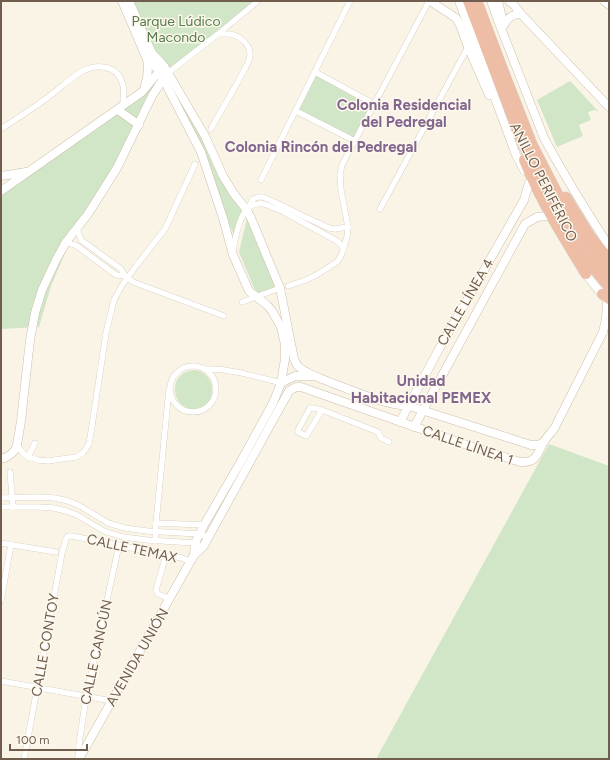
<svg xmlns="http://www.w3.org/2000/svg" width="610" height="760" font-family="Figtree,sans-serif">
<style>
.green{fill:#d1e6c7}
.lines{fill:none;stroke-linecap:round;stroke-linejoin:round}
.street-casing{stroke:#cbbdae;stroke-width:6}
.secondary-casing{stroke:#cdbeac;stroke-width:9}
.highway-casing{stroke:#d7d2cd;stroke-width:11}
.street{stroke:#fff;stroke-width:5.5}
.secondary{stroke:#fff;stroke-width:8}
.highway{stroke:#eebda5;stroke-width:10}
.labels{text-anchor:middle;stroke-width:3;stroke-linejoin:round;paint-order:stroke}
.park-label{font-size:14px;fill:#557b4a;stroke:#fdf8ed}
.street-label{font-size:14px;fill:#715d4e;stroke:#fdf8ed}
.neighbourhood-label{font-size:15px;font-weight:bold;fill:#83668d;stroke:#fdf8ed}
</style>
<rect width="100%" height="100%" fill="#faf4e7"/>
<g class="green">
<path d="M133 1H255L169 71 153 51Z"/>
<path d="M159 71 163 78 139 125 68 246 51 286 39 327 1 329V191L118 111Z"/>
<path d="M316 75 372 105 355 139 298 110Z"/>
<path d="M169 78 243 209 234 236 216 189 165 81Z"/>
<path d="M570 81 599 112 595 110 588 112 591 120 579 125 583 136 557 147 537 100Z"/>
<path d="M248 214 279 286 259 294 254 288 239 252Z"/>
<path d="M193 370C219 371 217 408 196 410 172 411 165 374 193 370Z"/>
<path d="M549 444 609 466V759H376Z"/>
</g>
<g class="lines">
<defs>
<g id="street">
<path d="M315 72 374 104"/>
<path d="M168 73 218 34 258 1"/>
<path d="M296 111 355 141"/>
<path d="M1 129C16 119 32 109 47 98 58 90 69 79 81 72 95 64 116 64 122 82 125 89 123 99 123 106"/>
<path d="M211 129C221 110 233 92 243 72 246 67 250 60 250 55 250 44 240 36 230 34 226 34 222 34 218 34"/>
<path d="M261 180 350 1"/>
<path d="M249 207 253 199 258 197H263L285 207 305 217 329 228 335 229 348 227"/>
<path d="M380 209 468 47"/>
<path d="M77 228 81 240 121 269 125 276 133 282 224 316"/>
<path d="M66 242 77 246 116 275 125 276"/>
<path d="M233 250C235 239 239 219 246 210 250 205 258 203 264 204L282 211 337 241 344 248"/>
<path d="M288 286 306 280 318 274 337 262 341 256 347 237 348 227 341 190 340 174 342 165 429 1"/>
<path d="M242 302 280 288"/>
<circle cx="193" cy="389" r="23"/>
<path d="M205 369C228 368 258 377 281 383"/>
<path d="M322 410 307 435 306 436 298 432V430L310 408H313L322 410 378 432 381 438 389 442"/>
<path d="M17 445 23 453 28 457 38 460 48 461 76 457 83 453 89 444 92 426 106 333 114 300 121 287 136 266 165 229 195 164"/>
<path d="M28 457 35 443"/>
<path d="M10 472 13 507"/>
<path d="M1 498 38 497 55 498 68 501 80 506 108 523 125 528 147 531 200 534 207 537"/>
<path d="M1 507H38L54 508 66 511 77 515 104 531 123 537 147 540 195 543 198 544"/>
<path d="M156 523 204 525"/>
<path d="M155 541 156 523 169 389"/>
<path d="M1 543 56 552"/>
<path d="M166 555 156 590 158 594 170 599"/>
<path d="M1 601 11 544"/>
<path d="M1 681 112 701"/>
<path d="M24 759 62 553 66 539 68 536H72L182 558 191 562"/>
<path d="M78 759 79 744 86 697 119 545"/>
</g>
<g id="secondary">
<path d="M122 1 146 57 159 71 201 152 223 218 233 255 249 291 267 305 272 311 281 327 285 345V359L281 383 273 403 240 463 204 525 195 543 194 555"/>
<path d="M129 1 152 53 164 66 168 73 205 136 223 176 234 194 246 209 251 218 280 288 294 359C296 362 296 365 299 367 308 375 321 378 332 383 357 392 382 404 409 406L531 445H538L544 442"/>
<path d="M430 1 456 18 460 25 468 47 489 95"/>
<path d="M459 1 516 155 524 170"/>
<path d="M491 1 499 23 544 138C564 175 586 211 609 246"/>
<path d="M498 1 502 18"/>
<path d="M509 1 514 5 521 14 609 107"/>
<path d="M604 1 609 5"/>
<path d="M504 25C507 18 513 14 521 14"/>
<path d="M145 86C148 76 149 68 147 58"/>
<path d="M118 110 139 125"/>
<path d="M1 176 26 172"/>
<path d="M1 191 142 92 162 68"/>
<path d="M582 270 605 298"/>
<path d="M281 383 295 376H313"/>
<path d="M400 422 439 349 524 200 529 183"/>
<path d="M414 427 525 224 537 217 547 216"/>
<path d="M1 458H5L11 454 15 450 17 445 21 421 30 340 35 313 42 290 56 260 66 242 88 214 117 168 152 96 165 76"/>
<path d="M79 759 194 555 203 547 289 391 296 387H301L461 443 520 462C536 463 537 455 543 443 546 438 550 434 554 429L603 332 606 319 607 302"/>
</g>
<g id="highway">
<path d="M468 1 523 145 567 231 580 251 609 287"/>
<path d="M477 1 503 70 532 144 569 216 600 262 609 272"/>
<path d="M524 160C540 200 563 237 586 274"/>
<path d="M566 197 590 236 609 259"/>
<path d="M602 294 609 299"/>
</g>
</defs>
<use href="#street" class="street-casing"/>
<use href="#secondary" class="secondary-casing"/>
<use href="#highway" class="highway-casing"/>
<use href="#street" class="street"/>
<use href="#secondary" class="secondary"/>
<use href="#highway" class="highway"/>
</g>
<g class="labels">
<g class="park-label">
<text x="176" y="26">Parque Lúdico<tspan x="176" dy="16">Macondo</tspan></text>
</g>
<g class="street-label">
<text transform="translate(544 182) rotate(63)" y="5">ANILLO PERIFÉRICO</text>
<text transform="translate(465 302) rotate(-60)" y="5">CALLE LÍNEA 4</text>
<text transform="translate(468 445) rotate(19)" y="5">CALLE LÍNEA 1</text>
<text transform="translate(132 548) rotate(12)" y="5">CALLE TEMAX</text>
<text transform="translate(45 645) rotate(-80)" y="5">CALLE CONTOY</text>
<text transform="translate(96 652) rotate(-78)" y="5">CALLE CANCÚN</text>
<text transform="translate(137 657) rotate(-60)" y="5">AVENIDA UNIÓN</text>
</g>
<g class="neighbourhood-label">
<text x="404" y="110">Colonia Residencial<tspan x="404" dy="17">del Pedregal</tspan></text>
<text x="321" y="152">Colonia Rincón del Pedregal</text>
<text x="421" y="386">Unidad<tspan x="421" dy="17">Habitacional PEMEX</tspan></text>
</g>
</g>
<rect width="610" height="760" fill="none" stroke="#715d4e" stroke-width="4"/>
<path d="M10 744v6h77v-6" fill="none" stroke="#715d4e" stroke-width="2"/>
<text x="16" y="744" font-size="12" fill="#715d4e" stroke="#fdf8ed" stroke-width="3" paint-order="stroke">100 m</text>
</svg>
